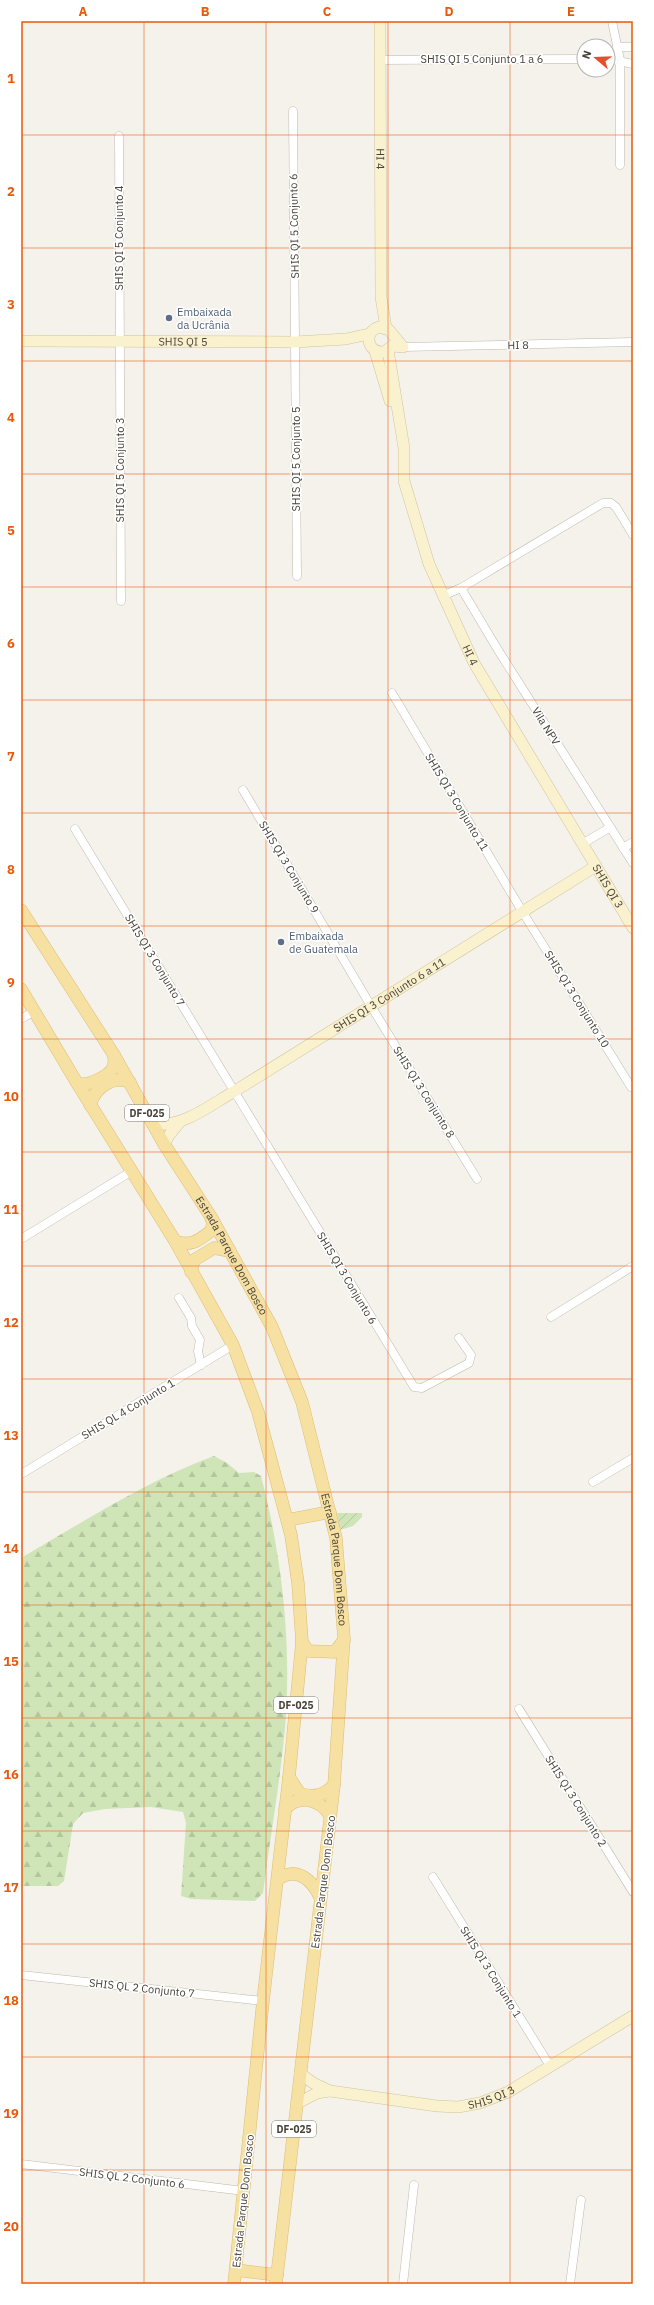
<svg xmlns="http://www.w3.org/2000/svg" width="654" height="2305" font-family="'IBM Plex Sans',sans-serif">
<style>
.forest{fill:url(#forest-firs)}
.garden{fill:url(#garden-furrows)}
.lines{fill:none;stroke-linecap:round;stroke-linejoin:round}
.street-casing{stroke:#bfb9ae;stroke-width:9}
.secondary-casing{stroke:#d0c49e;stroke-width:12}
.primary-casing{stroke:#dbbe72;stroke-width:13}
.street{stroke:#fff;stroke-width:8}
.secondary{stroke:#faf1cf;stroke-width:11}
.primary{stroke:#f6e0a2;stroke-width:12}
.grid{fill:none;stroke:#e8590c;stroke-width:1;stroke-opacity:0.55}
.service-dot{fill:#5c6f8a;stroke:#fff;stroke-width:1.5}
.labels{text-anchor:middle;stroke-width:3;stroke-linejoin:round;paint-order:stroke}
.shield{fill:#fff;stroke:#7f7b74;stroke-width:1}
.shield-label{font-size:10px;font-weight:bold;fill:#484239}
.street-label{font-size:11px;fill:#484239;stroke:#fff}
.service-label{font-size:11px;fill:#4e5e75;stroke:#fff;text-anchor:start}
.neatline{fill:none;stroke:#e8590c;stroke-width:1.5}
.grid-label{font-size:13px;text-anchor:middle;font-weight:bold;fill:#e8590c}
</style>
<defs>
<pattern id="forest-firs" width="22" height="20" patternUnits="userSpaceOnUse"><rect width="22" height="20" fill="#cfe5b7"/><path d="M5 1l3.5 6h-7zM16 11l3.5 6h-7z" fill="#b3c69e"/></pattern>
<pattern id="garden-furrows" width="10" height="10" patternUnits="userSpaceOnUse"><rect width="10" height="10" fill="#cfe5b7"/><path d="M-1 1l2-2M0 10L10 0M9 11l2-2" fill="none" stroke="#b3c69e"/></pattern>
</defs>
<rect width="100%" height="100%" fill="#f4f2eb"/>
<path class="forest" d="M214 1456 227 1463 239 1473 254 1472 261 1476C282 1557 292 1643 285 1728 280 1783 270 1838 263 1893L255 1901 191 1899 181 1896 186 1823 183 1812 151 1807 105 1809 83 1813 73 1824 64 1881 58 1886H21V1558C83 1522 146 1481 214 1456Z"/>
<path class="garden" d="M337 1513H362V1517L353 1526 340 1530Z"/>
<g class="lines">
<defs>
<g id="street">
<path d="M612 21 620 60V165"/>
<path d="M617 47H633"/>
<path d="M608 59 633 64"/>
<path d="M380 60 584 59"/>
<path d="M293 111 297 576"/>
<path d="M119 136 121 601"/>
<path d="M403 347 633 342"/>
<path d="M461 588 498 650 633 863"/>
<path d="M442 596 461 588 603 503H611L616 507 633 535"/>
<path d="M392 693 522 911 631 1087"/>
<path d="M243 790 371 1006 477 1179"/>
<path d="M75 829 414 1387 422 1388 469 1363 471 1355 459 1338"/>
<path d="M582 844 609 828"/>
<path d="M623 848 633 842"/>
<path d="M21 1019 34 1011"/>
<path d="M21 1239 132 1171"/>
<path d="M179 1298 191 1318 192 1326 200 1340 198 1351 201 1365"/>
<path d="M551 1317 633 1266"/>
<path d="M23 1473 233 1345"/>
<path d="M593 1482 633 1458"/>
<path d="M519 1709 633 1892"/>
<path d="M433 1877 550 2066"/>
<path d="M21 1975 263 2001"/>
<path d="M21 2164 244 2191"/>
<path d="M403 2284 414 2185"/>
<path d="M570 2284 581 2200"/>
</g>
<g id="secondary">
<path id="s1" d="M380 21 381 297 386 328"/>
<path d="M379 327 389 330 403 347 392 346 384 352C367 353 363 332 379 327Z"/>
<path id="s2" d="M21 341 295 342 346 339 369 334"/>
<path id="s3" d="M388 350 404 448V481L429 564 474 663 633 928"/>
<path d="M375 351 390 401"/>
<path id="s4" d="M153 1124C183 1128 210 1105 235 1091L596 866"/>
<path d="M164 1144 170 1134 180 1122"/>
<path id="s5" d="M300 2073 313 2083 330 2091 437 2106 458 2107 480 2103 508 2092 633 2016"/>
<path d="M296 2104 317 2093 329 2091"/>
</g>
<g id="primary">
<path id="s6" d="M21 910 114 1055 164 1144 211 1217 272 1327 302 1402 336 1538 344 1638 334 1785 276 2284"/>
<path d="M21 989 77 1083 175 1241 233 1345 258 1412 291 1535 298 1583 302 1642 289 1777 263 2001 234 2284"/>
<path d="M77 1083C86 1087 108 1077 113 1068 115 1064 114 1059 114 1055"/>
<path d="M90 1105C95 1088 112 1075 130 1082"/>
<path d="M175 1241C191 1247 198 1241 211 1231L213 1223 211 1218"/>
<path d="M191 1272 194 1260 214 1248 230 1251"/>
<path d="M288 1520 330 1512"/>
<path d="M302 1642 308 1651 335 1652 344 1640"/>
<path d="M289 1777 300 1794C315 1797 323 1796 334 1785"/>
<path d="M285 1809C299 1794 319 1799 330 1815"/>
<path d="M278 1879C297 1866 312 1880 320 1897"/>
<path d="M236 2270 277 2275"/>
</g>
</defs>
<use href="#street" class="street-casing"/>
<use href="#secondary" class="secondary-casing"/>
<use href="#primary" class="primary-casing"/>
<use href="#street" class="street"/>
<use href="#secondary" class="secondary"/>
<use href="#primary" class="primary"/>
</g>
<path class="grid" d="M144 21V2284M266 21V2284M388 21V2284M510 21V2284M21 135H633M21 248H633M21 361H633M21 474H633M21 587H633M21 700H633M21 813H633M21 926H633M21 1039H633M21 1152H633M21 1266H633M21 1379H633M21 1492H633M21 1605H633M21 1718H633M21 1831H633M21 1944H633M21 2057H633M21 2170H633"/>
<g class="service-dot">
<circle cx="169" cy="318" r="4"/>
<circle cx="281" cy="942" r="4"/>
</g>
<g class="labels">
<g class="shield">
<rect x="125" y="1105" width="44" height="16" rx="3"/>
<rect x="274" y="1697" width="44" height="16" rx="3"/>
<rect x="272" y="2121" width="44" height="16" rx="3"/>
</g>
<g class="shield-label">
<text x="147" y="1117">DF-025</text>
<text x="296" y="1709">DF-025</text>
<text x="294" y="2133">DF-025</text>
</g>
<g class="street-label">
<text x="482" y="63">SHIS QI 5 Conjunto 1 a 6</text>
<text dy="4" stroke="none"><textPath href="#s1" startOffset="138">HI 4</textPath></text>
<text transform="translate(294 226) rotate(-91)" y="4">SHIS QI 5 Conjunto 6</text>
<text transform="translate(119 238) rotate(-90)" y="4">SHIS QI 5 Conjunto 4</text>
<text dy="4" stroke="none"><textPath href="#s2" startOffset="162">SHIS QI 5</textPath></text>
<text transform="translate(518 345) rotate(-1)" y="4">HI 8</text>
<text transform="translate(296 459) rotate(-90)" y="4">SHIS QI 5 Conjunto 5</text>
<text transform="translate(120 470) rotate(-90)" y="4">SHIS QI 5 Conjunto 3</text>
<text dy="4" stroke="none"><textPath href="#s3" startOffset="319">HI 4</textPath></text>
<text transform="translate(546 726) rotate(58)" y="4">Vila NPV</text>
<text transform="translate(457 802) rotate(59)" y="4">SHIS QI 3 Conjunto 11</text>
<text transform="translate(289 867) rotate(59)" y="4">SHIS QI 3 Conjunto 9</text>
<text dy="4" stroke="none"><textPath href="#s3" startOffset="588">SHIS QI 3</textPath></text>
<text transform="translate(155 960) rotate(59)" y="4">SHIS QI 3 Conjunto 7</text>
<text dy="4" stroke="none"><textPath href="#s4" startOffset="272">SHIS QI 3 Conjunto 6 a 11</textPath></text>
<text transform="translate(577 999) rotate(58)" y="4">SHIS QI 3 Conjunto 10</text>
<text transform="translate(424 1092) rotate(58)" y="4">SHIS QI 3 Conjunto 8</text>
<text dy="4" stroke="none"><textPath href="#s6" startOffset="405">Estrada Parque Dom Bosco</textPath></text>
<text transform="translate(347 1278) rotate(59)" y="4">SHIS QI 3 Conjunto 6</text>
<text transform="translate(128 1409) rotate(-31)" y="4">SHIS QL 4 Conjunto 1</text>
<text dy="4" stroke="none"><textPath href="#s6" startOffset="729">Estrada Parque Dom Bosco</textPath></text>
<text transform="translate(576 1801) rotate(58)" y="4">SHIS QI 3 Conjunto 2</text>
<text transform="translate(323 1882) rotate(-83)" y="4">Estrada Parque Dom Bosco</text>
<text transform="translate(491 1972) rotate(58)" y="4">SHIS QI 3 Conjunto 1</text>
<text transform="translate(142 1988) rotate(6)" y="4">SHIS QL 2 Conjunto 7</text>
<text dy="4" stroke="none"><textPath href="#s5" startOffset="199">SHIS QI 3</textPath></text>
<text transform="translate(132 2178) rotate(7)" y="4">SHIS QL 2 Conjunto 6</text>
<text transform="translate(243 2201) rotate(-84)" y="4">Estrada Parque Dom Bosco</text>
</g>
<g class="service-label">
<text x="177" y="316">Embaixada<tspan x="177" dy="13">da Ucrânia</tspan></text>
<text x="289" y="940">Embaixada<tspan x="289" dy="13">de Guatemala</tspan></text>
</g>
</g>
<rect width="654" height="2305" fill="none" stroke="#ffffff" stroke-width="44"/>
<g transform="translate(596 58) rotate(289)"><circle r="19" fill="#ffffff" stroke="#b6b3b0"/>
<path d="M0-3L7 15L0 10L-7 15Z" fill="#e84e2e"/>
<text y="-6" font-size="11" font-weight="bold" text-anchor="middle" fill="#484239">N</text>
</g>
<rect x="22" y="22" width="610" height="2261" class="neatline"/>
<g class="grid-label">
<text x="83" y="16">A</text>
<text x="205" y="16">B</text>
<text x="327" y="16">C</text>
<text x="449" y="16">D</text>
<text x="571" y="16">E</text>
<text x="11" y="83">1</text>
<text x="11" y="196">2</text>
<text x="11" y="309">3</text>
<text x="11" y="422">4</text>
<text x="11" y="535">5</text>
<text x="11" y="648">6</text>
<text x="11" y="761">7</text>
<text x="11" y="874">8</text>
<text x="11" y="987">9</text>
<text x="11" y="1101">10</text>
<text x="11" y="1214">11</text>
<text x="11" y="1327">12</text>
<text x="11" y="1440">13</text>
<text x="11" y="1553">14</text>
<text x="11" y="1666">15</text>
<text x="11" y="1779">16</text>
<text x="11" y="1892">17</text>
<text x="11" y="2005">18</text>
<text x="11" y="2118">19</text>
<text x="11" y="2231">20</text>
</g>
</svg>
